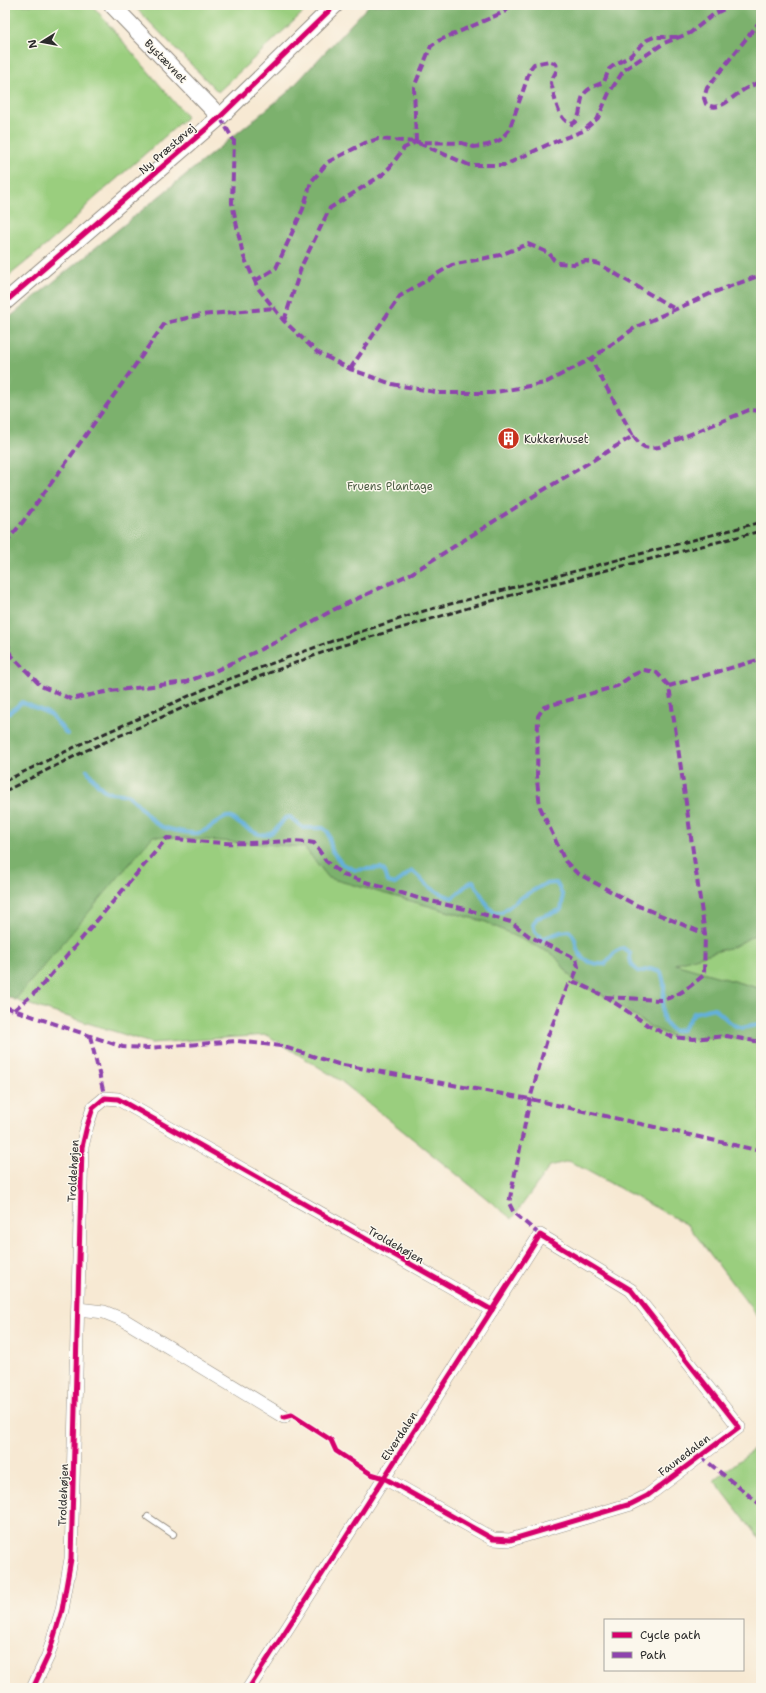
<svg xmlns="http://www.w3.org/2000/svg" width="766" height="1693" font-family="'Shantell Sans',sans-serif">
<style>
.green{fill:#9ace7e;stroke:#627c54}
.forest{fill:#7bb16d;stroke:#536e4c}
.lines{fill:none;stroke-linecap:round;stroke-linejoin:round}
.stream{stroke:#63b0dc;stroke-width:4}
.service-casing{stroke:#918a7f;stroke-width:8}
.minor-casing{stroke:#918a7f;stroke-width:14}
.tertiary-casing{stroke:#918a7f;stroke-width:18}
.service{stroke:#fff;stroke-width:6}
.minor{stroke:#fff;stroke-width:13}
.tertiary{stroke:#fff;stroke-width:16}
.rail{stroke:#2b2b2b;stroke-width:3;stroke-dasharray:6 3;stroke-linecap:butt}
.quiet{stroke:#8e44ad;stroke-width:4;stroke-dasharray:8 4;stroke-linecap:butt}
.cycleway-casing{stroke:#fbf7ec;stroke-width:8}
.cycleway{stroke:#d6006c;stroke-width:5}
.labels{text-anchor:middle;stroke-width:3;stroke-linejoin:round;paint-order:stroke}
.street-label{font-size:11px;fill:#2b2b2b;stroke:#fbf7ec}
.poi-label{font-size:11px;fill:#2b2b2b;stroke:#fbf7ec;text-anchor:start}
.park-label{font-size:11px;fill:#4c5c44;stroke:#fbf7ec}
</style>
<rect width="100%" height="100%" fill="#fbf7ec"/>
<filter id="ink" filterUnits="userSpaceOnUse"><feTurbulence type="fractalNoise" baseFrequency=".025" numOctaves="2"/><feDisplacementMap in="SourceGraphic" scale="8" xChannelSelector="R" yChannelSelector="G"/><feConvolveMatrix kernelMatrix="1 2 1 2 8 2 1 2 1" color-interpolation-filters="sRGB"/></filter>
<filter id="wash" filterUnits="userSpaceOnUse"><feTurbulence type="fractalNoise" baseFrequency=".012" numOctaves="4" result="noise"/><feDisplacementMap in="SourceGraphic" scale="16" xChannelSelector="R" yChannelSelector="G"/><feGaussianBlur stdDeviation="0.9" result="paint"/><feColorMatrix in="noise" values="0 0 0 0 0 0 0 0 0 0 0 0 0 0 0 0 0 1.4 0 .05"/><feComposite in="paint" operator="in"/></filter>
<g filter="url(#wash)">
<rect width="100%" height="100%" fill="#f7e9d3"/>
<g class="green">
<path d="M5 5H92L187 117 88 204C64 233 34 255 5 279Z"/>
<path d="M133 5H311L218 92Z"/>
<path d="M5 815 230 841 304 847 329 878 486 922 555 955 575 982 606 997 651 1027 673 1037 693 1039 726 1036 761 1042V1321L688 1225 569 1161 550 1166 512 1219 341 1081 267 1035 151 1043 15 1000 21 992Z"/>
<path d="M761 931V989L674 964 735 946Z"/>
<path d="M761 1444V1541L714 1480Z"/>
</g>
<path class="forest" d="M369 5H761V931L735 946 675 964 761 989V1043L724 1036 693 1039 673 1037 651 1027 606 997 575 982 554 955 486 922 329 878 304 847 153 836 15 1000 5 995V321L288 92Z"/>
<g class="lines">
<g class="stream">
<path d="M5 713 10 712 22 702 50 714 67 734"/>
<path d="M87 770C93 778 100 790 111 793 117 794 123 793 129 796 140 804 146 816 157 824 163 829 190 834 198 833 209 832 222 815 230 817 233 818 237 822 240 824 262 838 269 841 285 818L290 817 303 828H323L328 832 332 851 342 864 355 870 381 868 385 872 388 882 395 884 412 871C419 875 420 879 426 884 433 891 443 895 452 898 460 892 465 885 473 881L489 908 496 913H501L520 898 545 884 556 883C563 893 564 898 561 910L537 918 533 924 535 932 542 939 561 932 569 931C578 939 574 942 578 951 583 962 595 965 605 964L616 951 623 948 630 953C630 962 631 966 639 972L650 969 661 972C662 976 664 981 664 985 665 1003 655 1019 674 1031L682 1030 694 1013 714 1008 733 1025 742 1028 761 1024"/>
</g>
</g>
</g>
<g filter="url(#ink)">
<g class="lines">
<defs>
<path id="service" d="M148 1517 173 1534"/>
<g id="minor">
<path d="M78 1309 104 1312 124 1320 284 1417"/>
<path d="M33 1688 48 1656 62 1610 71 1559 82 1147 87 1126 93 1108 105 1098 118 1099 492 1310"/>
<path d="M249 1688 540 1235 631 1290 739 1427 647 1496 631 1504 510 1540 493 1539 384 1478"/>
</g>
<g id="tertiary">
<path d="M112 5 220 117"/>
<path d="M5 302 220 117 335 5"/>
</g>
</defs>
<use href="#service" class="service-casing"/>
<use href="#minor" class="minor-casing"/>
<use href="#tertiary" class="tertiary-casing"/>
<use href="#service" class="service"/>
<use href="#minor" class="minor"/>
<use href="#tertiary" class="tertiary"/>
<g class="rail">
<path d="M5 781 83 743 216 684 335 640 424 611 761 522"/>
<path d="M5 791 87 750 219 692 337 647 532 589 761 531"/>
</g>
<g class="quiet">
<path d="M761 20 707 88 704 98 706 104C719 112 728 100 739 93 745 88 754 85 761 81"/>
<path d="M220 117 234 141 232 203 243 255 258 288 284 321 317 352 350 369 392 384 440 393H491L545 383 591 359 636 327 712 293 761 275"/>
<path d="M416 142 414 87 431 46 438 41 504 12 511 5"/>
<path d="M255 281 276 268 303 209 311 182 328 162 365 143 378 139 416 142 469 165H505L549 144 583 131 598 118 609 93 624 70 664 43 690 33 714 14 733 5"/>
<path d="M284 321 302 265 330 208 382 175 390 167 404 148 416 142 462 143 474 147 488 145 500 140 509 130 524 88 530 69 534 64 549 61 556 64C559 72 552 76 551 83 555 96 557 121 572 124 583 118 578 104 584 94 588 88 597 85 604 82L609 69 613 66 630 56 647 40 654 37H681"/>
<path d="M350 369 400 296 452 265 500 255 528 244 549 253 554 260 559 263 574 264 586 261 599 264 675 309"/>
<path d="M633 436C643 448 644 449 659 447L749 410 761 411"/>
<path d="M5 543 22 523 68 460 165 323 201 315 275 308"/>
<path d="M5 628 10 654 41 686 71 699 110 691 186 682 215 671 276 642 333 610 412 573 537 494 633 436 591 359"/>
<path d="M669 686 656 672 644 670 633 675 617 686 544 707 538 716 537 780 540 807 565 861 577 873 634 904 705 934"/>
<path d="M606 997 660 1000C679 997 690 986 704 975L705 934 669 686 761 659"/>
<path d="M5 1007 123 1047 148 1048 237 1041 281 1046 338 1064 530 1099 761 1151"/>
<path d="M14 1010 38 990 167 838C194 841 222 844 249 843 271 843 292 839 314 843L326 861 343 875 421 899 461 908 511 922 529 936 576 959 578 967 571 984"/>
<path d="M90 1036 105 1098"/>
<path d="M540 1235 514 1213 509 1203 530 1099 548 1036 568 985 575 982 606 997 651 1027 673 1037 693 1039 726 1036 761 1042"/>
<path d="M700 1456 761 1505"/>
</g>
<defs>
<g id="cycleway">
<path d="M5 302 220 117 335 5"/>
<path d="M33 1688 48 1656 62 1610 71 1559 82 1147 87 1126 93 1108 105 1098 118 1099 492 1310"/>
<path d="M249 1688 540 1235 631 1290 739 1427 647 1496 631 1504 510 1540 493 1539 384 1478 371 1474 336 1451 331 1440 292 1415 284 1417"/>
</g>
</defs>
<use href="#cycleway" class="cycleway-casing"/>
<use href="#cycleway" class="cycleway"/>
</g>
</g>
<defs>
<symbol id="building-disc" viewBox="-11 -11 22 22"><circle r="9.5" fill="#c8321e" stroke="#fbf7ec"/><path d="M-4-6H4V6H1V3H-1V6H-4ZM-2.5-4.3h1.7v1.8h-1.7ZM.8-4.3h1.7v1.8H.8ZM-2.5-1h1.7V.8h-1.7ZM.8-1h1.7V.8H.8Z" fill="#fff"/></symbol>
</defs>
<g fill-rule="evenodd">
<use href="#building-disc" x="496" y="426" width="25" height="25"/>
</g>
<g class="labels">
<g class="street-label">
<text transform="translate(166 61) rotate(46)" y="4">Bystævnet</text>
<text transform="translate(167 149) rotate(-41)" y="4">Ny Præstøvej</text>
<text transform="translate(73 1171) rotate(-87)" y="4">Troldehøjen</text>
<text transform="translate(396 1245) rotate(30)" y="4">Troldehøjen</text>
<text transform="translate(399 1436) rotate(-57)" y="4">Elverdalen</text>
<text transform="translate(684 1455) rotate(-37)" y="4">Faunedalen</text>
<text transform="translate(63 1495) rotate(-88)" y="4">Troldehøjen</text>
</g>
<g class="poi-label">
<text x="524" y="443">Kukkerhuset</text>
</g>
<g class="park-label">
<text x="390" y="490">Fruens Plantage</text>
</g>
</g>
<rect width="766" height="1693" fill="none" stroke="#fbf7ec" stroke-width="20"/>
<rect x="604" y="1619" width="140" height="52" fill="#fbf7ec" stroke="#a8a59f"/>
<rect x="612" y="1632" width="20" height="6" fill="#d6006c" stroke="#a8a59f"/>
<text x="640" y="1639" font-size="12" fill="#2b2b2b">Cycle path</text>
<rect x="612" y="1652" width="20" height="6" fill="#8e44ad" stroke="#a8a59f"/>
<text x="640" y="1659" font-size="12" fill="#2b2b2b">Path</text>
<g transform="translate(42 42) rotate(259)" stroke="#fbf7ec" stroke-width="3" paint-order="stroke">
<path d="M0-3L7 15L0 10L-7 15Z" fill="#2b2b2b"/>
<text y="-6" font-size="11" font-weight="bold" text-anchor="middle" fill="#2b2b2b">N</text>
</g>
</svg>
